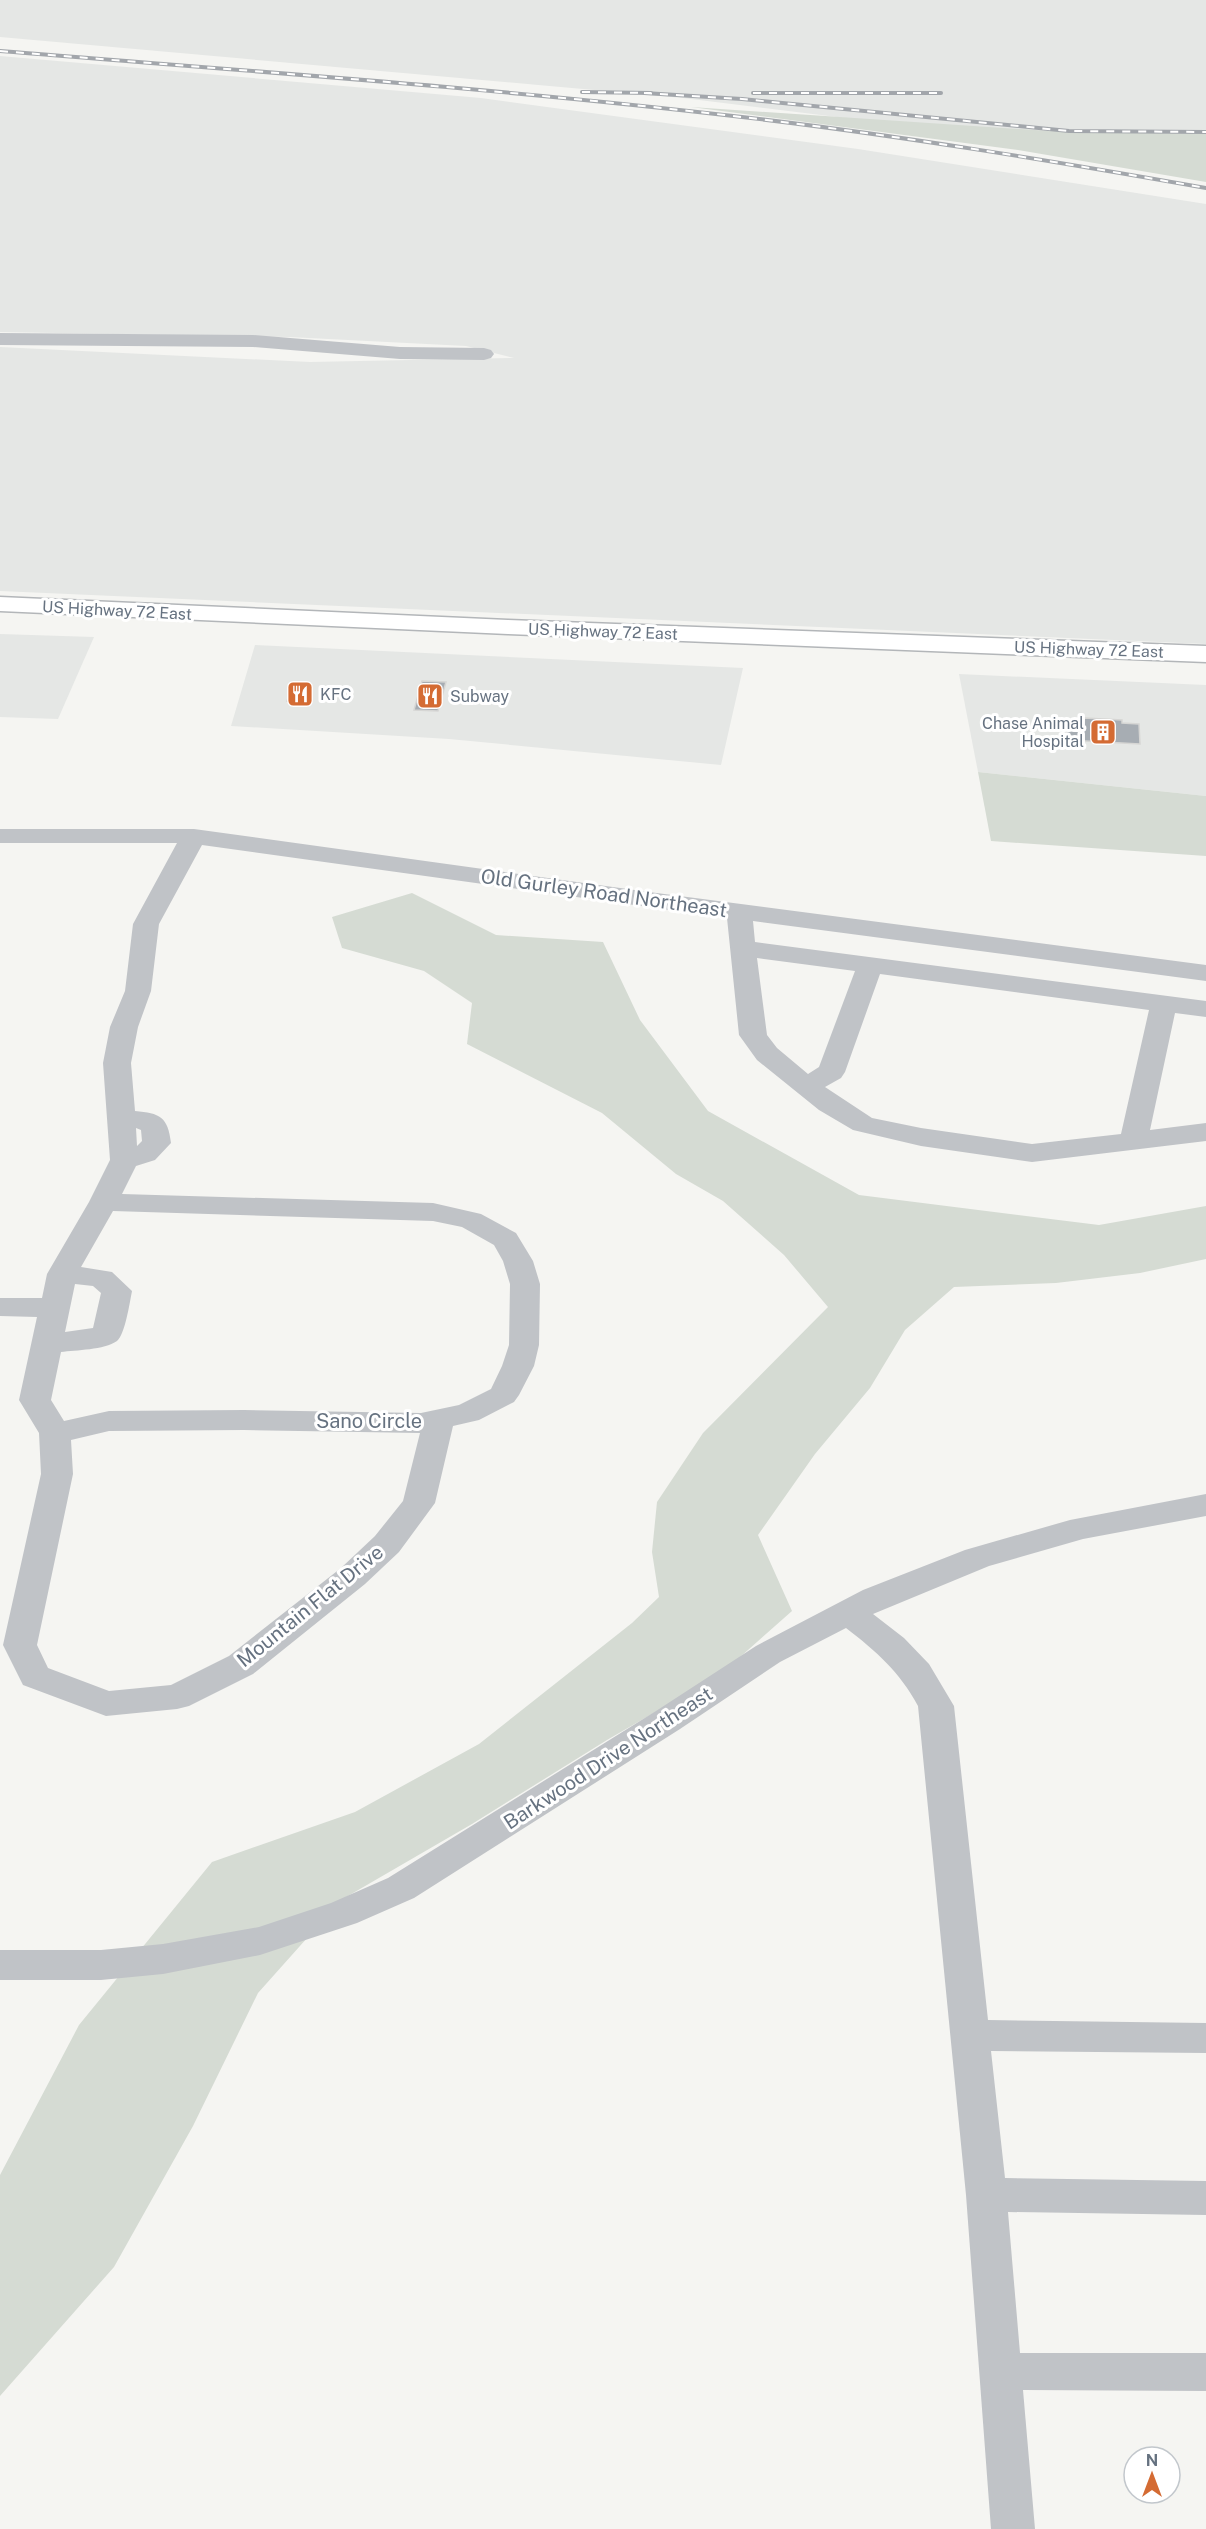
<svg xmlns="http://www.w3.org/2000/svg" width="1206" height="2529" font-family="'Public Sans',sans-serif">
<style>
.built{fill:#e5e7e5}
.green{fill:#d5dbd3}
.building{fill:#a7adb3;stroke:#d6d6d4;stroke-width:1.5}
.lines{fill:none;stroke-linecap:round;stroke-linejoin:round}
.highway-casing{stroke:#b3b6b9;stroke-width:3}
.minor{fill:#c0c3c7;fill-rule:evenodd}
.highway{fill:#fff;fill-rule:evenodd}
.rail-casing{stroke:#a2a6ab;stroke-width:4}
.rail{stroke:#fff;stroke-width:2;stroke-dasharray:8;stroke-linecap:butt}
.labels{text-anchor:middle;stroke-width:6;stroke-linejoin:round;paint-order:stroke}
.far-street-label{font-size:16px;fill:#667280;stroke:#fff}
.far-poi-label{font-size:16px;fill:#667280;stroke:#fff;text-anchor:start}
.street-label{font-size:20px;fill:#667280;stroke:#fff}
</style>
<rect width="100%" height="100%" fill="#f5f5f2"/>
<g class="built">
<path d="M0 0H1206V131H1117L1125 156 959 132 683 98 0 37Z"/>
<path d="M0 56 481 98 858 149 1206 204V644L0 591V347L310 362 514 358 466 346 289 337 0 332Z"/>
<path d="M0 634 94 637 58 719 0 717Z"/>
<path d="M255 645 743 668 721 765 449 739 231 726Z"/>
<path d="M959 674 1206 685V796L978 772Z"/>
</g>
<g class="green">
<path d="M691 107 1049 131 1206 134V182L1018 150Z"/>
<path d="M978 772 1206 796V856L991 841Z"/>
<path d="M412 893 496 935 603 942 640 1020 708 1111 859 1195 1099 1225 1206 1206V1259L1140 1273 1056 1283 954 1287 905 1330 870 1388 815 1454 758 1535 792 1611 721 1674 607 1740 472 1824 341 1900 258 1993 193 2126 114 2267 0 2396V2175L79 2025 212 1862 355 1812 479 1744 632 1623 659 1597 652 1552 657 1502 703 1433 828 1307 784 1255 723 1201 676 1174 602 1113 467 1044 472 1003 424 971 342 948 332 917Z"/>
</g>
<g class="building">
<path d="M422 681 446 682 438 711 414 710Z"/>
<path d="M293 684H311L305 702 287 701Z"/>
<path d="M1084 718 1122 720V723L1139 724 1140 744 1067 740 1066 720 1084 721Z"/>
</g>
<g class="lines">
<defs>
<path id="highway" d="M0 597 508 620 1206 646V662L508 634 0 611Z"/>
</defs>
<use href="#highway" class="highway-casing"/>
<g class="minor">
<path d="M0 333 253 335 400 347 484 348 491 350 494 354 491 358 484 360 400 359 253 347 0 345Z"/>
<path d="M0 829H194L649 892 1206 965V981L753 921 755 942 1206 1001V1017L1175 1013 1150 1130 1206 1123V1141L1032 1162 921 1146 853 1130 819 1110 757 1060 739 1035 727 918 202 845 159 924 151 991 138 1027 131 1063 135 1111C160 1113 168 1117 171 1143L155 1160 136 1166 122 1194 433 1203 481 1214 516 1233 533 1261 540 1284 539 1345 534 1366 519 1395 514 1402 479 1420 453 1426 435 1503 399 1552 365 1584 253 1674 189 1706 177 1709 106 1716 23 1685 3 1645 41 1474 39 1433 19 1400 37 1317 0 1316V1298H42L47 1274 89 1202 110 1160 103 1063 110 1027 125 991 133 924 177 843H0ZM757 958 855 971 819 1067 808 1074 777 1048 767 1035ZM880 974 1149 1010 1121 1134 1032 1144 921 1128 872 1118 825 1087 841 1078 845 1072ZM136 1128 141 1130 142 1141 137 1146ZM113 1211 433 1221 462 1227 494 1245 503 1261 510 1284 509 1345 502 1366 491 1389 459 1405 421 1413 244 1410 109 1411 64 1421 51 1400 61 1352C76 1350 104 1350 117 1341 125 1335 130 1301 132 1291L112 1272 81 1267ZM75 1284 93 1286 101 1293 93 1328 65 1332ZM244 1430 420 1433 403 1501 375 1536 341 1568 229 1656 171 1685 109 1691 48 1668 37 1645 73 1474 71 1440 109 1431Z"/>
<path d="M1206 1494V1516L1083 1539 989 1566 873 1614 904 1638 929 1664 954 1706 988 2020 1206 2023V2053L991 2051 1005 2178 1206 2181V2215L1008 2212 1020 2353H1206V2391L1023 2390 1035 2529H991L966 2195 918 1706C899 1671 877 1652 846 1628L780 1662 680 1729 414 1898 357 1923 260 1955 163 1974 101 1980H0V1950H101L163 1944 259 1927 331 1903 388 1878 656 1711 756 1646 863 1590 965 1550 1070 1520Z"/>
</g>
<use href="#highway" class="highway"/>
<defs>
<g id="rail">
<path d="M0 51C247 71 495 88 742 117 897 135 1052 161 1206 188"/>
<path d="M582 92 651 93"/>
<path d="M644 93 742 99 1069 131 1206 132"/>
<path d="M753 93H941"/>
</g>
</defs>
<use href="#rail" class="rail-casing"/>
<use href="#rail" class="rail"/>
</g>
<defs>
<symbol id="restaurant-square" viewBox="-11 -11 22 22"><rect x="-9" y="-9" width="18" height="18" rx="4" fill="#d46b33" stroke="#fff"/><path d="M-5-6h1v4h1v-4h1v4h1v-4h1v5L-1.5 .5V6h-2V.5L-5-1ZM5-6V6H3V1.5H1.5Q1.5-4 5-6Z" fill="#fff"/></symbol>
<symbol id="building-square" viewBox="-11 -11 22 22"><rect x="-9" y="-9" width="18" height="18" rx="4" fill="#d46b33" stroke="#fff"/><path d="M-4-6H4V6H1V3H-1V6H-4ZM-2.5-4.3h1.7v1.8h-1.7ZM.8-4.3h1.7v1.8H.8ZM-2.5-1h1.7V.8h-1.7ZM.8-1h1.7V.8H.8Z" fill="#fff"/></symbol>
</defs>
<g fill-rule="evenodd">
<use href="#restaurant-square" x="285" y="679" width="30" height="30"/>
<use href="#restaurant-square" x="415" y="681" width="30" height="30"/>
<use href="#building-square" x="1088" y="717" width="30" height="30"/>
</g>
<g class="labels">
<g class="far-street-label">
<text transform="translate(117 610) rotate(3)" y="6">US Highway 72 East</text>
<text transform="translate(603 631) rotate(2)" y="6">US Highway 72 East</text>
<text transform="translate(1089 649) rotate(2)" y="6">US Highway 72 East</text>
</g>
<g class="far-poi-label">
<text x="320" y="700">KFC</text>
<text x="450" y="702">Subway</text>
<text x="1084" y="729" text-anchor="end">Chase Animal<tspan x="1084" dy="18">Hospital</tspan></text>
</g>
<g class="street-label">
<text transform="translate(604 893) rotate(8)" y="7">Old Gurley Road Northeast</text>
<text x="369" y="1428">Sano Circle</text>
<text transform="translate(310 1606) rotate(-39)" y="7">Mountain Flat Drive</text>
<text transform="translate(608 1758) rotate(-33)" y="7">Barkwood Drive Northeast</text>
</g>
</g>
<g transform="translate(1152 2475)"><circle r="28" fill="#ffffff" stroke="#c2c7cc" stroke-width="1.5"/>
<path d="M0-4.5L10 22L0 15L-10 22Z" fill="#d46b33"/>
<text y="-9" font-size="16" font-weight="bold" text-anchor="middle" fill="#667280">N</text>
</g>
</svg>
